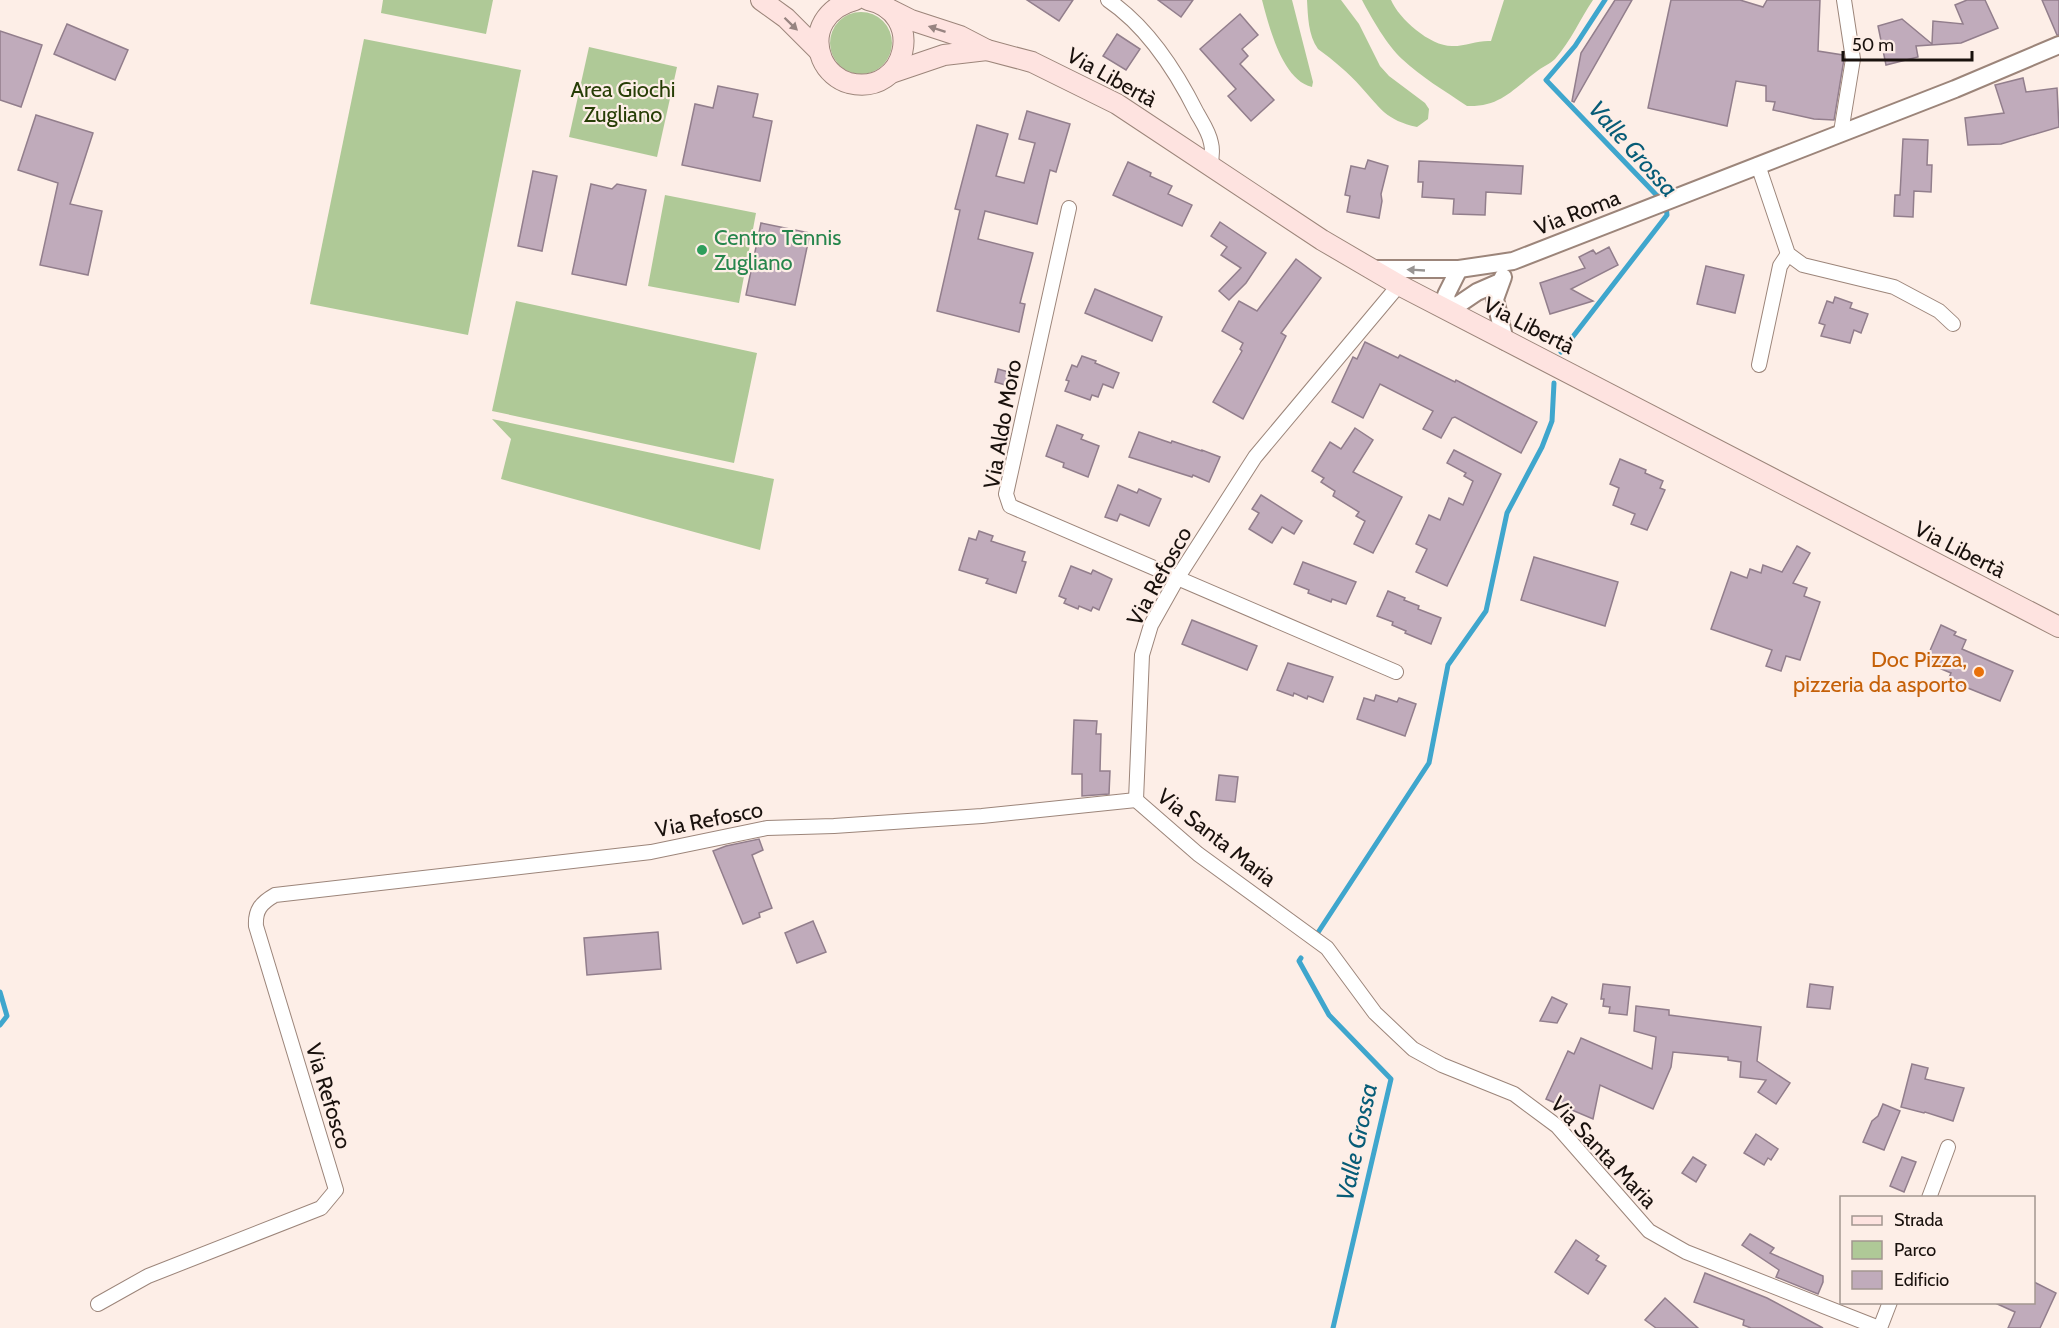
<svg xmlns="http://www.w3.org/2000/svg" width="2059" height="1328" font-family="Cabin,sans-serif">
<style>
.green{fill:#afc997}
.lines{fill:none;stroke-linecap:round;stroke-linejoin:round}
.stream{stroke:#3fa6cd;stroke-width:5}
.building{fill:#c0abbb;stroke:#927e8c;stroke-width:1.5}
.minor-casing{stroke:#9c857a;stroke-width:16}
.tertiary-casing{stroke:#9c857a;stroke-width:20}
.secondary-casing{stroke:#9c857a;stroke-width:22}
.minor{stroke:#fff;stroke-width:14}
.tertiary{stroke:#fff;stroke-width:16}
.secondary{stroke:#fee3e0;stroke-width:20}
.oneway{fill:#978481}
.oneway2{fill:#989492}
.leisure-dot{fill:#2e9e5b;stroke:#fdeee7;stroke-width:2}
.food-dot{fill:#e8710a;stroke:#fdeee7;stroke-width:2}
.labels{text-anchor:middle;stroke-width:4.5;stroke-linejoin:round;paint-order:stroke}
.street-label{font-size:22px;fill:#19110d;stroke:#fdeee7}
.park-label{font-size:22px;fill:#273e06;stroke:#fdeee7}
.leisure-label{font-size:22px;fill:#27864d;stroke:#fdeee7;text-anchor:start}
.food-label{font-size:22px;fill:#c56008;stroke:#fdeee7;text-anchor:end}
.water-label{font-size:24px;font-style:italic;fill:#075c77;stroke:#fdeee7}
</style>
<rect width="100%" height="100%" fill="#fdeee7"/>
<g class="green">
<path d="M383 0H493L486 34 381 13Z"/>
<path d="M1262 0H1292L1313 82 1312 87C1282 80 1269 26 1262 0Z"/>
<path d="M1307 0H1341L1359 24 1380 66 1389 76 1425 103 1429 109 1428 119 1417 127C1386 120 1381 109 1361 87 1349 73 1333 60 1318 49 1308 35 1308 16 1307 0Z"/>
<path d="M1362 0H1391C1399 19 1431 47 1453 46 1466 46 1479 40 1491 41L1504 0H1593C1580 19 1571 41 1555 59 1550 64 1542 67 1536 72 1512 90 1500 107 1467 106 1445 91 1421 77 1402 59 1387 45 1372 19 1362 0Z"/>
<circle cx="861" cy="43" r="31"/>
<path d="M364 39 521 70 468 335 310 304Z"/>
<path d="M589 47 677 67 657 157 569 137Z"/>
<path d="M665 195 756 213 739 303 648 286Z"/>
<path d="M516 301 757 353 734 463 492 411Z"/>
<path d="M492 419 774 479 760 550 501 479 511 439Z"/>
</g>
<g class="lines">
<g class="stream">
<path d="M1561 352 1667 215 1666 205 1546 80 1575 46 1605 0"/>
<path d="M1317 934 1429 763 1448 665 1486 611 1507 513 1542 447 1552 421 1554 383"/>
<path d="M1301 958 1299 961 1329 1015 1391 1079 1333 1328"/>
<path d="M0 992 7 1016 0 1025"/>
</g>
</g>
<g class="building">
<path d="M1027 0H1073L1059 21Z"/>
<path d="M1158 0H1193L1181 17Z"/>
<path d="M1615 0H1632L1574 102 1572 101 1581 53Z"/>
<path d="M1671 0H1740L1763 7 1767 0H1820L1818 51 1843 55 1844 59 1834 120 1814 119 1773 110 1775 102 1766 101V86L1736 81 1727 126 1648 108Z"/>
<path d="M1967 0H1985L1998 28 1961 43 1916 46 1918 57 1886 65 1878 26 1902 19 1932 44 1933 21 1963 24 1955 5Z"/>
<path d="M2042 0H2059V35H2057Z"/>
<path d="M1240 14 1258 35 1242 49 1248 56 1240 64 1274 100 1251 121 1228 96 1236 89 1200 49Z"/>
<path d="M67 24 128 50 115 80 54 54Z"/>
<path d="M0 31 42 45 21 107 0 100Z"/>
<path d="M1117 34 1140 49 1126 70 1103 56Z"/>
<path d="M2023 78 2026 92 2057 88 2059 127 2001 144 1968 145 1965 118 2004 113 1995 85Z"/>
<path d="M718 86 758 94 753 117 772 121 760 181 682 165 695 104 713 108Z"/>
<path d="M1027 111 1070 124 1056 172 1050 170 1037 224 985 211 978 239 1033 253 1020 303 1025 304 1019 332 937 311 960 210 955 209 977 125 1008 134 996 176 1024 183 1035 143 1019 139Z"/>
<path d="M36 115 93 133 70 204 102 211 88 275 40 265 58 183 18 170Z"/>
<path d="M1903 139 1928 140 1927 165H1932L1931 192 1914 191 1913 217 1894 216 1895 195H1900Z"/>
<path d="M1368 160 1388 166 1381 194 1382 201 1379 218 1347 212 1350 196 1345 195 1351 166 1365 169Z"/>
<path d="M1419 161 1523 166 1521 194 1486 192 1485 215 1453 214 1454 199 1422 197 1423 182H1418Z"/>
<path d="M1128 162 1151 173 1150 176 1172 186 1168 194 1192 205 1182 226 1113 195Z"/>
<path d="M533 171 557 176 542 251 518 246Z"/>
<path d="M591 184 612 189 617 184 646 190 626 285 572 274Z"/>
<path d="M1220 222 1266 253 1246 283 1229 300 1219 291 1241 268 1221 255 1227 247 1211 236Z"/>
<path d="M761 223 810 233 795 305 746 295Z"/>
<path d="M1609 247 1618 265 1571 289 1593 301 1550 314 1540 283 1585 268 1579 257 1593 250 1596 254Z"/>
<path d="M1296 259 1321 278 1281 333 1286 336 1243 419 1213 402 1242 351 1240 349 1243 343 1222 331 1239 301 1257 311Z"/>
<path d="M1706 266 1744 275 1735 313 1697 304Z"/>
<path d="M1095 289 1162 317 1152 341 1085 313Z"/>
<path d="M1835 297 1852 303 1850 308 1868 314 1861 333 1854 330 1850 343 1821 336 1825 325 1819 323 1827 301 1833 303Z"/>
<path d="M1365 342 1398 358 1400 355 1455 382 1456 380 1537 422 1521 453 1455 417 1452 418 1441 438 1423 429 1433 411 1380 384 1363 418 1332 402 1353 357 1357 359Z"/>
<path d="M1082 356 1096 361 1095 363 1119 373 1113 388 1103 384 1098 397 1092 395 1090 400 1065 391 1069 381 1066 380 1072 365 1077 367Z"/>
<path d="M998 369 1012 373 1009 386 995 382Z"/>
<path d="M1057 425 1083 435 1081 439 1099 446 1088 477 1063 467 1064 463 1046 456Z"/>
<path d="M1355 428 1373 440 1353 472 1402 497 1373 553 1354 544 1365 521 1356 516 1359 512 1333 496 1335 491 1321 482 1324 478 1312 471 1330 442 1341 449Z"/>
<path d="M1139 432 1171 443 1172 441 1202 451V450L1220 457 1209 482 1193 475 1192 477 1129 457Z"/>
<path d="M1454 450 1501 474 1447 586 1416 572 1427 549 1416 544 1429 515 1440 520 1449 498 1463 505 1473 481 1464 476 1466 473 1447 463Z"/>
<path d="M1620 459 1646 470 1645 473 1663 481 1660 488 1665 490 1647 530 1631 524 1635 514 1613 505 1619 488 1610 484Z"/>
<path d="M1118 485 1137 493 1139 489 1161 499 1149 526 1120 514 1117 521 1105 517Z"/>
<path d="M1261 495 1302 521 1294 534 1282 527 1272 543 1249 529 1259 513 1252 509Z"/>
<path d="M979 531 993 536 991 541 1025 552 1022 561 1026 562 1016 593 986 583 988 579 959 570 969 538 976 540Z"/>
<path d="M1797 546 1810 553 1793 583 1807 588 1804 596 1820 602 1800 660 1786 656 1781 671 1766 666 1772 650 1711 629 1731 572 1747 578 1750 569 1761 573 1763 565 1782 572Z"/>
<path d="M1534 557 1618 582 1605 626 1521 600Z"/>
<path d="M1303 562 1356 582 1346 604 1332 599 1331 602 1308 593 1309 590 1294 584Z"/>
<path d="M1071 566 1091 574 1093 570 1112 579 1099 610 1093 607 1091 611 1079 606 1078 609 1064 603 1066 599 1059 596Z"/>
<path d="M1388 591 1405 598 1404 600 1419 606 1418 609 1441 618 1431 644 1405 633 1406 631 1392 625 1393 622 1377 616Z"/>
<path d="M1192 620 1257 646 1247 670 1182 644Z"/>
<path d="M1941 625 1956 632 1954 635 1966 640 1962 649 2013 671 2000 701 1948 680 1951 673 1925 662Z"/>
<path d="M1288 663 1333 677 1323 702 1308 696 1307 699 1294 693 1293 696 1277 690Z"/>
<path d="M1376 695 1397 702 1399 698 1416 704 1405 736 1357 719 1364 698 1374 701Z"/>
<path d="M1074 720 1097 721 1096 734H1101L1100 771H1110L1109 794 1082 796V774H1072Z"/>
<path d="M1219 775 1238 777 1235 802 1216 800Z"/>
<path d="M759 839 763 850 752 855 772 908 759 913 760 917 743 924 713 851 726 846Z"/>
<path d="M813 921 826 952 797 963 785 933Z"/>
<path d="M658 932 661 969 587 975 584 938Z"/>
<path d="M1603 984 1630 987 1627 1015 1609 1013 1610 1007 1603 1006 1604 999H1601Z"/>
<path d="M1810 984 1833 987 1830 1009 1807 1007Z"/>
<path d="M1552 997 1567 1004 1557 1023 1540 1021Z"/>
<path d="M1636 1006 1669 1010V1015L1761 1027 1757 1061 1790 1083 1776 1104 1758 1092 1766 1080 1740 1077 1741 1062 1728 1060V1057L1673 1052 1671 1067 1653 1109 1600 1085 1593 1119 1546 1099 1568 1051 1574 1054 1581 1038 1652 1069 1656 1037 1634 1031Z"/>
<path d="M1912 1064 1928 1068 1925 1079 1964 1088 1953 1121 1925 1112 1924 1113 1901 1107Z"/>
<path d="M1883 1104 1900 1111 1884 1150 1863 1142 1872 1121 1878 1116Z"/>
<path d="M1756 1134 1778 1149 1771 1160 1768 1158 1764 1165 1744 1153Z"/>
<path d="M1693 1157 1706 1165 1696 1182 1682 1173Z"/>
<path d="M1902 1157 1916 1162 1904 1192 1890 1186Z"/>
<path d="M1750 1234 1774 1248 1770 1253 1823 1276V1282L1818 1294 1776 1277 1779 1270 1742 1245Z"/>
<path d="M1576 1240 1599 1256 1596 1260 1606 1266 1588 1294 1555 1272Z"/>
<path d="M1705 1273 1767 1298 1823 1328H1751L1743 1325 1744 1320 1694 1302Z"/>
<path d="M2034 1282 2056 1293 2040 1328H2008L2015 1312 1993 1302H2034Z"/>
<path d="M1665 1298 1698 1328H1656L1645 1320Z"/>
</g>
<g class="lines">
<defs>
<g id="minor">
<path d="M1108 0C1148 27 1176 71 1197 113 1202 122 1209 132 1211 143 1213 151 1212 158 1210 166"/>
<path d="M1841 132 1853 59 1844 0"/>
<path d="M1758 165 1788 254 1803 265 1894 287 1939 311 1953 324"/>
<path d="M1069 208 1006 494 1010 506 1396 672"/>
<path d="M1759 365 1780 266 1788 254"/>
<path d="M1136 800 1198 854 1327 948 1375 1013 1413 1049 1442 1065 1514 1094 1557 1126 1649 1231 1686 1252 1879 1328"/>
<path d="M1136 800 1142 655 1151 625 1178 577 1255 457 1399 285"/>
<path d="M1929 1198 1948 1147"/>
<path d="M98 1304 148 1276 321 1208 336 1190 256 926C255 910 261 903 275 895L651 852 767 828 834 826 982 816 1136 800"/>
<path d="M1880 1328 1890 1302"/>
</g>
<g id="tertiary">
<path d="M1373 269H1459L1513 261 1955 89 2059 45"/>
<path d="M1459 269 1446 295 1449 311 1477 292 1500 282"/>
<path d="M1503 277 1495 299 1505 341"/>
</g>
<g id="secondary">
<path d="M761 0 786 18 819 51"/>
<path d="M855 0C827 7 811 31 822 59 827 71 838 80 849 83 908 97 926 12 868 0"/>
<path d="M887 8 911 20 960 36 987 50 1032 62 1117 104 1322 240 1399 285 2059 627"/>
<path d="M891 73 944 55 987 50"/>
</g>
</defs>
<use href="#minor" class="minor-casing"/>
<use href="#tertiary" class="tertiary-casing"/>
<use href="#secondary" class="secondary-casing"/>
<use href="#minor" class="minor"/>
<use href="#tertiary" class="tertiary"/>
<use href="#secondary" class="secondary"/>
</g>
<defs><path id="oneway-solid" d="M-6-.8H1V-3.2L6.5 0L1 3.2V.8H-6Z" transform="scale(1.5)"/></defs>
<g class="oneway">
<use href="#oneway-solid" transform="translate(791 24) rotate(44)"/>
<use href="#oneway-solid" transform="translate(937 29) rotate(-162)"/>
</g>
<use class="oneway2" href="#oneway-solid" transform="translate(1416 270) rotate(-177)"/>
<circle class="leisure-dot" cx="702" cy="250" r="6"/>
<circle class="food-dot" cx="1979" cy="672" r="6"/>
<g class="labels">
<g class="street-label">
<text transform="translate(1112 77) rotate(29)" y="8">Via Libertà</text>
<text transform="translate(1577 212) rotate(-21)" y="8">Via Roma</text>
<text transform="translate(1529 325) rotate(27)" y="8">Via Libertà</text>
<text transform="translate(1002 424) rotate(-80)" y="8">Via Aldo Moro</text>
<text transform="translate(1960 549) rotate(27)" y="8">Via Libertà</text>
<text transform="translate(1159 576) rotate(-61)" y="8">Via Refosco</text>
<text transform="translate(709 819) rotate(-11)" y="8">Via Refosco</text>
<text transform="translate(1217 837) rotate(38)" y="8">Via Santa Maria</text>
<text transform="translate(329 1096) rotate(73)" y="8">Via Refosco</text>
<text transform="translate(1604 1152) rotate(47)" y="8">Via Santa Maria</text>
</g>
<g class="park-label">
<text x="623" y="97">Area Giochi<tspan x="623" dy="25">Zugliano</tspan></text>
</g>
<g class="leisure-label">
<text x="714" y="245">Centro Tennis<tspan x="714" dy="25">Zugliano</tspan></text>
</g>
<g class="food-label">
<text x="1967" y="667">Doc Pizza,<tspan x="1967" dy="25">pizzeria da asporto</tspan></text>
</g>
<g class="water-label">
<text transform="translate(1633 149) rotate(48)" y="8">Valle Grossa</text>
<text transform="translate(1357 1142) rotate(-78)" y="8">Valle Grossa</text>
</g>
</g>
<rect x="1840" y="1196" width="195" height="108" fill="#fdeee7" stroke="#a29690" stroke-width="1.5"/>
<rect x="1852" y="1216" width="30" height="9" fill="#fee3e0" stroke="#a29690" stroke-width="1.5"/>
<text x="1894" y="1226" font-size="18" fill="#19110d">Strada</text>
<rect x="1852" y="1241" width="30" height="18" fill="#afc997" stroke="#a29690" stroke-width="1.5"/>
<text x="1894" y="1256" font-size="18" fill="#19110d">Parco</text>
<rect x="1852" y="1271" width="30" height="18" fill="#c0abbb" stroke="#a29690" stroke-width="1.5"/>
<text x="1894" y="1286" font-size="18" fill="#19110d">Edificio</text>
<path d="M1843 51v9h129v-9" fill="none" stroke="#19110d" stroke-width="3"/>
<text x="1852" y="51" font-size="18" fill="#19110d" stroke="#fdeee7" stroke-width="4.5" paint-order="stroke">50 m</text>
</svg>
